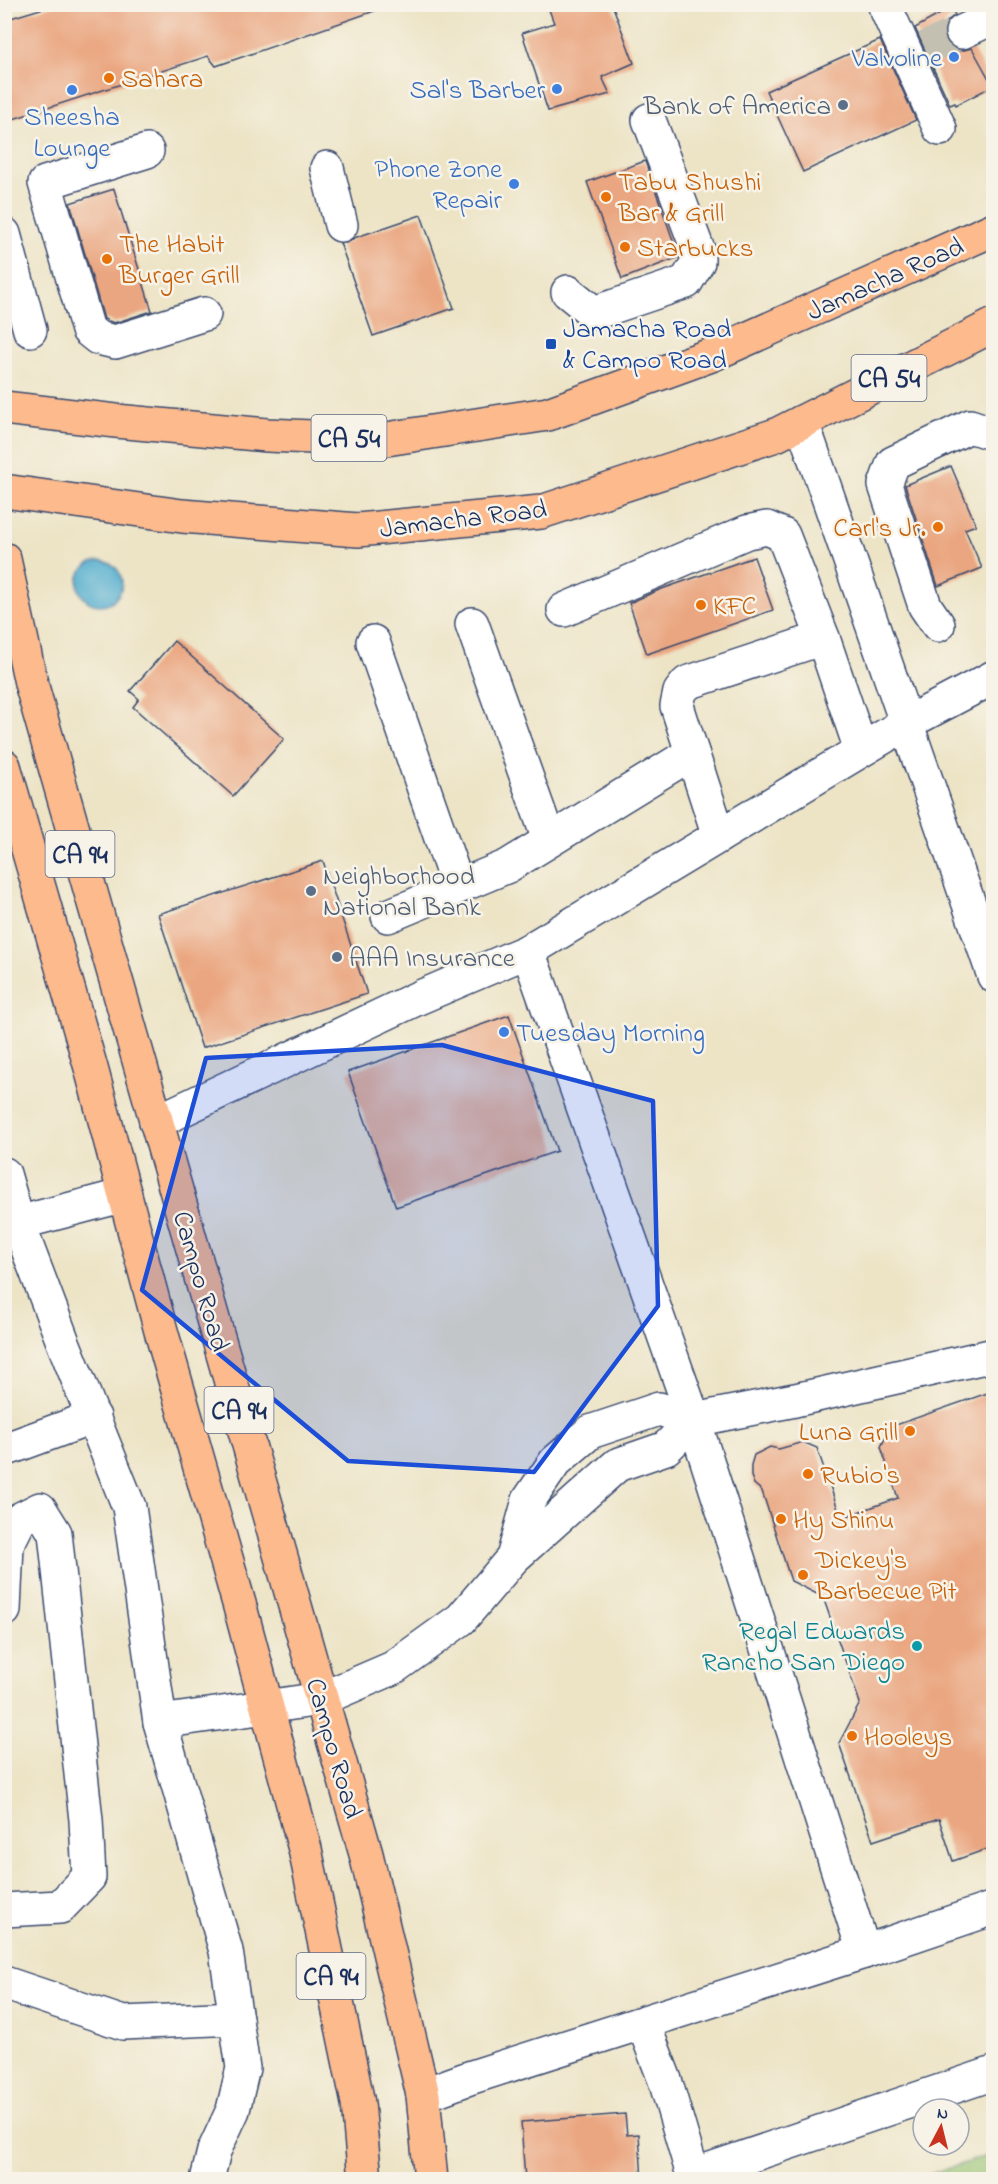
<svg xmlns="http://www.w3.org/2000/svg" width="998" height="2184" font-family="'Indie Flower',sans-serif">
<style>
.green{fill:#96c16e;stroke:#587866;stroke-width:1.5}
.water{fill:#51adcf;stroke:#366e96;stroke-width:1.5}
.building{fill:#eaa680}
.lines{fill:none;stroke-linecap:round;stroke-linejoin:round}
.minor-tunnel{stroke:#c3c0b1;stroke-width:33;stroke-dasharray:33 16;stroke-linecap:butt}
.minor-casing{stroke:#3a4a6e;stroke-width:36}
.major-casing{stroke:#3a4a6e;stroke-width:36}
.highway-casing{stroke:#3a4a6e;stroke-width:36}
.minor{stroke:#fff;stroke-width:33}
.major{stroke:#fcba8d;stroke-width:33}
.highway{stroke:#fcba8d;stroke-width:33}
.marked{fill:#1d4ed8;fill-opacity:0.2;stroke:#1d4ed8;stroke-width:4.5;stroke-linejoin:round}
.shop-dot{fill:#3f7fe0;stroke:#f7f3e8;stroke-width:2}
.food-dot{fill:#e8710a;stroke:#f7f3e8;stroke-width:2}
.service-dot{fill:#5c6f8a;stroke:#f7f3e8;stroke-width:2}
.transit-dot{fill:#1a4fb4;stroke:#f7f3e8;stroke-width:2}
.culture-dot{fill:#0f9aa8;stroke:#f7f3e8;stroke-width:2}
.labels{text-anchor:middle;stroke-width:5;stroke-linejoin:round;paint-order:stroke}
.shield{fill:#f7f3e8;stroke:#5d6a87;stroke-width:1.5}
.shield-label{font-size:26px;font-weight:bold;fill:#1b2f5e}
.shop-label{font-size:27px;fill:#366cbe;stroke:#f7f3e8;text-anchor:end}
.food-label{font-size:27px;fill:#c56008;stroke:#f7f3e8;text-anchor:start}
.service-label{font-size:27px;fill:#4e5e75;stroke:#f7f3e8;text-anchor:start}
.street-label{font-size:27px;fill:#1b2f5e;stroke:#f7f3e8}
.transit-label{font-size:27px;fill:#164399;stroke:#f7f3e8;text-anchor:start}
.culture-label{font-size:27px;fill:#0d838f;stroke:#f7f3e8;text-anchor:end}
</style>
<rect width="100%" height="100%" fill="#f7f3e8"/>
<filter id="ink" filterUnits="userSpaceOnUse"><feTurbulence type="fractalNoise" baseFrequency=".0167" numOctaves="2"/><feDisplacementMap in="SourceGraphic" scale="12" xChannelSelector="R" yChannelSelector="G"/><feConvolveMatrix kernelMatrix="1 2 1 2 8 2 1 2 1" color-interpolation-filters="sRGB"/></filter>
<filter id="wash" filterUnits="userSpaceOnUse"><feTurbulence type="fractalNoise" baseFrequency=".008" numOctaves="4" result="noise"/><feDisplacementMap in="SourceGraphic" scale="24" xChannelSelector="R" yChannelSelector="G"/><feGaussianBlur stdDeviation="1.35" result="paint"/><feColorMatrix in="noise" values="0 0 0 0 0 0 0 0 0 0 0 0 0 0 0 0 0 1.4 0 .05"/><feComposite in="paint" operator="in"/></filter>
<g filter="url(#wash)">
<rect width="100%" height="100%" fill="#ede4c6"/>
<path class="green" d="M993 2154V2179H923L925 2176Z"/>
<circle class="water" cx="100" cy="583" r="22"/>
<g id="blocks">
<g class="building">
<path d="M57 4H382L383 8 216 66 208 56 4 122V20Z"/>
<path d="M547 4H612L634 63 602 77 610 94 548 111 522 33 554 23Z"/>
<path d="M951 8 955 15 946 22 943 31 945 40 952 48 960 51 972 48 993 86 956 105 955 103 950 105 915 28Z"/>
<path d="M880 40 916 120 803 172 766 91Z"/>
<path d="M645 161 679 257 622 279 587 182Z"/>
<path d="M114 189 152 311 114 323 104 319 70 203Z"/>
<path d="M421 215 454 308 373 336 340 243H346L354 238Z"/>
<path d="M951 466 976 525 965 529 982 568 938 586 905 485Z"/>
<path d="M754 557 773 610 647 654 629 603 659 590Z"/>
<path d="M174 641 284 739 233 796 133 707 139 699 130 691Z"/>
<path d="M323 861 367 994 202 1048 158 914Z"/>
<path d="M509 1015 557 1151 396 1207 348 1072Z"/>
<path d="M993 1391V1847L953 1861 939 1819 873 1841 839 1743 860 1703 823 1597 791 1581 762 1491 754 1484 751 1476V1465L754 1455 770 1447 779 1449 803 1442 817 1448 841 1518 898 1498 881 1447 890 1427Z"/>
<path d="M625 2114 627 2135 639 2134 642 2180H525L521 2122Z"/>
</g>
</g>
</g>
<g filter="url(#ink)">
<use href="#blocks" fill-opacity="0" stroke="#3a4a6e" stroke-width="1.5"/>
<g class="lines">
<path class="minor-tunnel" d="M925 48 962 32"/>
<defs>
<g id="minor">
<path d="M884 4 940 129"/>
<path d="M962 32 994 17"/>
<path d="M147 151 45 183 88 330 98 338 115 342 204 314"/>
<path d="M327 168 341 225"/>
<path d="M4 234 30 330"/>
<path d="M568 292 594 313 686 282 698 262V250L649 120"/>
<path d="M802 422 994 976"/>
<path d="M564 610 747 532 767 528 783 535 823 638"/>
<path d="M472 624 549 840"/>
<path d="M938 625 925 606 885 485 893 463 970 426 994 434"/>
<path d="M373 642 458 887"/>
<path d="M719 836 677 706 680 692 687 683 823 638 861 750"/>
<path d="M388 916 508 866 692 753"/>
<path d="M528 951 694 1420 864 1952"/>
<path d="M156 1122 418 998 528 951 905 724 994 677"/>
<path d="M4 1174 18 1223"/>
<path d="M125 1195 18 1223 63 1342 129 1507 160 1722"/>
<path d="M4 1450 94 1417"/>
<path d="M513 1558 529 1500 555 1462 590 1432 659 1409 694 1420 795 1400 994 1355"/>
<path d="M4 1610 7 1545 20 1519 40 1509 55 1533 86 1820 89 1877 60 1907 4 1910"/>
<path d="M4 1983 123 2023 236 2018"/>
<path d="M643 2023 665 2080 693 2175 994 2073"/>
<path d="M423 2095 469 2078 864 1952 994 1908"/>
<path d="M207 2180 214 2151 233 2110 243 2068 226 1951 160 1722 321 1699 393 1668 461 1619 513 1558 617 1465 666 1448 694 1420"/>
</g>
<g id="major">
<path d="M4 408 116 421 267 435 380 440 548 414 711 355 994 229"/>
<path d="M4 491 182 516 358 530 541 512 776 435 994 325"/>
</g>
<g id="highway">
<path d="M4 559 31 683 366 1854 423 2095 431 2180"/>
<path d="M4 766 91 1068 161 1331 240 1607 305 1849 358 2103 365 2180"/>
</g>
</defs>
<use href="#minor" class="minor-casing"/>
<use href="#major" class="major-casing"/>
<use href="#highway" class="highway-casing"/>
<use href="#minor" class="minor"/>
<use href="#major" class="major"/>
<use href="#highway" class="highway"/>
</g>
</g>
<path class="marked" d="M442 1045 653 1101 658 1306 534 1472 348 1461 142 1290 206 1058Z"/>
<g class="shop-dot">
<circle cx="954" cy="57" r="6"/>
<circle cx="557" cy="89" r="6"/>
<circle cx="72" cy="90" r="6"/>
<circle cx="514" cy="184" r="6"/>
<circle cx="504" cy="1032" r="6"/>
</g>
<g class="food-dot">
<circle cx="109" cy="78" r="6"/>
<circle cx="606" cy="197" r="6"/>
<circle cx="625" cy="247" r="6"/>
<circle cx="107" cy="259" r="6"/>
<circle cx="938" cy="527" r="6"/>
<circle cx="701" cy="605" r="6"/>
<circle cx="910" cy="1431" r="6"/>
<circle cx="808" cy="1474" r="6"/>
<circle cx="781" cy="1519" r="6"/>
<circle cx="803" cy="1575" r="6"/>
<circle cx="852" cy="1736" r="6"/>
</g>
<g class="service-dot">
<circle cx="843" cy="105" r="6"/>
<circle cx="311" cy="891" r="6"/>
<circle cx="337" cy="957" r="6"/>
</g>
<rect class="transit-dot" x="545" y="338" width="12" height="12" rx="3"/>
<circle class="culture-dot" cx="917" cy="1646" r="6"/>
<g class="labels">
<g class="shield">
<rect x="851.5" y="355" width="75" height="46" rx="4.5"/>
<rect x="311.5" y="415" width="75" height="46" rx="4.5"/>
<rect x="45.5" y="831" width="69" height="46" rx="4.5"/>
<rect x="204.5" y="1387" width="69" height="46" rx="4.5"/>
<rect x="296.5" y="1953" width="69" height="46" rx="4.5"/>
</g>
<g class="shield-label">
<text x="889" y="387">CA 54</text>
<text x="349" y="447">CA 54</text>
<text x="80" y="863">CA 94</text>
<text x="239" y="1419">CA 94</text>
<text x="331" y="1985">CA 94</text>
</g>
<g class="shop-label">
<text x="942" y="66">Valvoline</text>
<text x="545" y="98">Sal's Barber</text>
<text x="72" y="125" text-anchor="middle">Sheesha<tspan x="72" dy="31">Lounge</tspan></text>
<text x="502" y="177">Phone Zone<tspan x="502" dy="31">Repair</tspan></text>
<text x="516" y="1041" text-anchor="start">Tuesday Morning</text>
</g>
<g class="food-label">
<text x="121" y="87">Sahara</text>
<text x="618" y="190">Tabu Shushi<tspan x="618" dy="31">Bar &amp; Grill</tspan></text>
<text x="119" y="252">The Habit<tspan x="119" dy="31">Burger Grill</tspan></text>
<text x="637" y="256">Starbucks</text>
<text x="926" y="536" text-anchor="end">Carl's Jr.</text>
<text x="713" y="614">KFC</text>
<text x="898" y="1440" text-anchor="end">Luna Grill</text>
<text x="820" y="1483">Rubio's</text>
<text x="793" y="1528">Hy Shinu</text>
<text x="815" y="1568">Dickey's<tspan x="815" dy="31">Barbecue Pit</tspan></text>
<text x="864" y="1745">Hooleys</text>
</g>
<g class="service-label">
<text x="831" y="114" text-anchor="end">Bank of America</text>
<text x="323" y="884">Neighborhood<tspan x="323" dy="31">National Bank</tspan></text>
<text x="349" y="966">AAA Insurance</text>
</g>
<g class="street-label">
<text transform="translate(885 278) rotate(-24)" y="9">Jamacha Road</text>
<text transform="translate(463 518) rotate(-7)" y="9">Jamacha Road</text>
<text transform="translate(202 1281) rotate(74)" y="9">Campo Road</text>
<text transform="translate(335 1748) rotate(74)" y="9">Campo Road</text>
</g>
<g class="transit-label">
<text x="563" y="337">Jamacha Road<tspan x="563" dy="31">&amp; Campo Road</tspan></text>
</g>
<g class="culture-label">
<text x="905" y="1639">Regal Edwards<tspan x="905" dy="31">Rancho San Diego</tspan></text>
</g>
</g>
<rect width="998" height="2184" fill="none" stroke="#f7f3e8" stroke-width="24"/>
<g transform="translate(941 2127) rotate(7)"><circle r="28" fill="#f7f3e8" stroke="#9fa5b1" stroke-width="1.5"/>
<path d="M0-4.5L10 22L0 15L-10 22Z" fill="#c8321e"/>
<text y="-9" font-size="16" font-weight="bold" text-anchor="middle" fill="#1b2f5e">N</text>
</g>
</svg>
